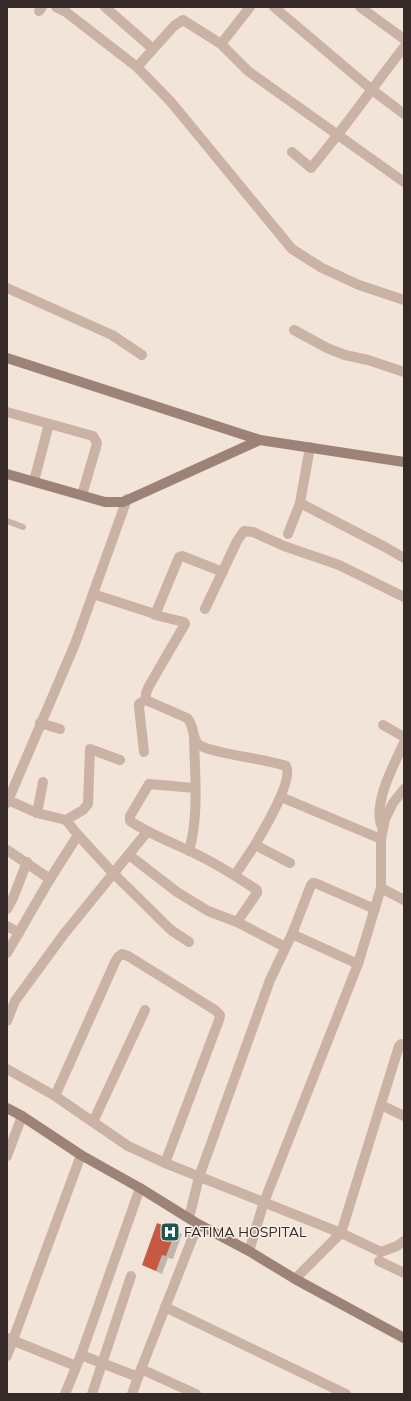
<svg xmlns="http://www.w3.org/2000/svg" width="411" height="1401" font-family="Mulish,sans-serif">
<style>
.shadow{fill:#0003}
.building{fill:#c75842}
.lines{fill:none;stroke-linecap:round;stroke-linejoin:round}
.lane{stroke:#cab3a5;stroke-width:6}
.street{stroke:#cab3a5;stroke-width:10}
.secondary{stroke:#9d8277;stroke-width:10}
.labels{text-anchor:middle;stroke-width:3;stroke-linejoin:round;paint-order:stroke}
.poi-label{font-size:14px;fill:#352a27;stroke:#f9efe6;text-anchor:start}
</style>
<rect width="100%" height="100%" fill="#f2e4d9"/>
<path class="shadow" d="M175 1231 182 1234 173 1259 168 1258 162 1274 143 1265Z"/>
<path class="building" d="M157 1223 176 1230 166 1256 162 1255 156 1271 142 1265Z"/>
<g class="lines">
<path class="lane" d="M7 521 23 527"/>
<g class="street">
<path d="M56 7 66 12 137 67 171 102 292 249 322 268 359 285 404 300"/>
<path d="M105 7 153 49"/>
<path d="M274 7 371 89 404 114"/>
<path d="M360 7 404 39"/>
<path d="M39 11 42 7"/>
<path d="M221 44 250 7"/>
<path d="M137 67 174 26 183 20 221 44 248 71 404 182"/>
<path d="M292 152 311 168C344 129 373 87 404 47"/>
<path d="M7 288 112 335 142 355"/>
<path d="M294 330 327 348 345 355 368 360 404 372"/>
<path d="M7 412 93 436 97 443 96 447 82 495"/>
<path d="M310 447 300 503 385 547 404 558"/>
<path d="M34 481 49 424"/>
<path d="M288 534 300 503"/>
<path d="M223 572 182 556 179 557 155 615 184 622 185 624 149 686 146 693V699L148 701 187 718C195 726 191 736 198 744 207 753 268 759 286 766 294 780 263 831 255 845L290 863"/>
<path d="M93 594 155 614"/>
<path d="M205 609 237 541 244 531 253 532 284 546 339 565 404 597"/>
<path d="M40 723 60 729"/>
<path d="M383 725 404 737"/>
<path d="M144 752 139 707V704L146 699"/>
<path d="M195 788 149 784 130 816V821C148 833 168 841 188 850 211 861 233 874 254 888L257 890V893L237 922"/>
<path d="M281 797 381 839"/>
<path d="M8 800 37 813 66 820 78 835 112 872 171 930 189 942"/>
<path d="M7 803 75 644 127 499"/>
<path d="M37 813 43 782"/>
<path d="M66 820 83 810 88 804 90 749 120 760"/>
<path d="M382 827C372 805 394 764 404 743"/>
<path d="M7 850 50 879"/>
<path d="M189 851C199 816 195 776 194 739"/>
<path d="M129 855 177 892 208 911 237 922 285 947"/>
<path d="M235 875 255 845"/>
<path d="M381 888 404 900"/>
<path d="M7 909 13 898 27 862"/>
<path d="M7 926 19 933"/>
<path d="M292 934 358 964"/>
<path d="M7 953 50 879 78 835"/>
<path d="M7 1021 15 1001 64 934 147 832"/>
<path d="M7 1069 55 1096 128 1146 165 1163 341 1233 381 1252 397 1246 404 1241"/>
<path d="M55 1096 115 962 118 957 122 954 128 956 215 1010 220 1015 219 1020 165 1163"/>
<path d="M381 1105 404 1116"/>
<path d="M93 1122 145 1010"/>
<path d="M7 1156 22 1116"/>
<path d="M189 1218 199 1177 270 980 292 934 311 885 313 883H315L375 909"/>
<path d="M249 1251 264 1202 358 964 381 888V839L385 819 393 803 404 789"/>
<path d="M379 1261 404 1273"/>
<path d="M295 1279 341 1233 399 1046 401 1044 404 1045"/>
<path d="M165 1307 346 1394"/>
<path d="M7 1338 76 1366"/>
<path d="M81 1355 138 1377"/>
<path d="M7 1356 81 1155"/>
<path d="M141 1369 196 1394"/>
<path d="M65 1394 81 1355 140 1188"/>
<path d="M92 1394 131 1276"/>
<path d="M132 1394 141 1369 198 1224"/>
</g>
<g class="secondary">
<path d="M7 358 260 440 404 462"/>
<path d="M7 474 105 502H123L260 440"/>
<path d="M7 1108 22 1116 81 1155 140 1188 198 1224 249 1251 295 1279 404 1338"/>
</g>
</g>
<defs>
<symbol id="hospital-square" viewBox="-11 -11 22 22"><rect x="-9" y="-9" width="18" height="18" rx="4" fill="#1c5756" stroke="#f9efe6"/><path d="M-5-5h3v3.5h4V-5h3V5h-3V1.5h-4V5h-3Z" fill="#fff"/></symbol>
</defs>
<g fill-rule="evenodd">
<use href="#hospital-square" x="159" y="1221" width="22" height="22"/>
</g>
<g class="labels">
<g class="poi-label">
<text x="184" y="1237">FATIMA HOSPITAL</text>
</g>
</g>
<rect width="411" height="1401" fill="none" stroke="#352a27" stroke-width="16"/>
</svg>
